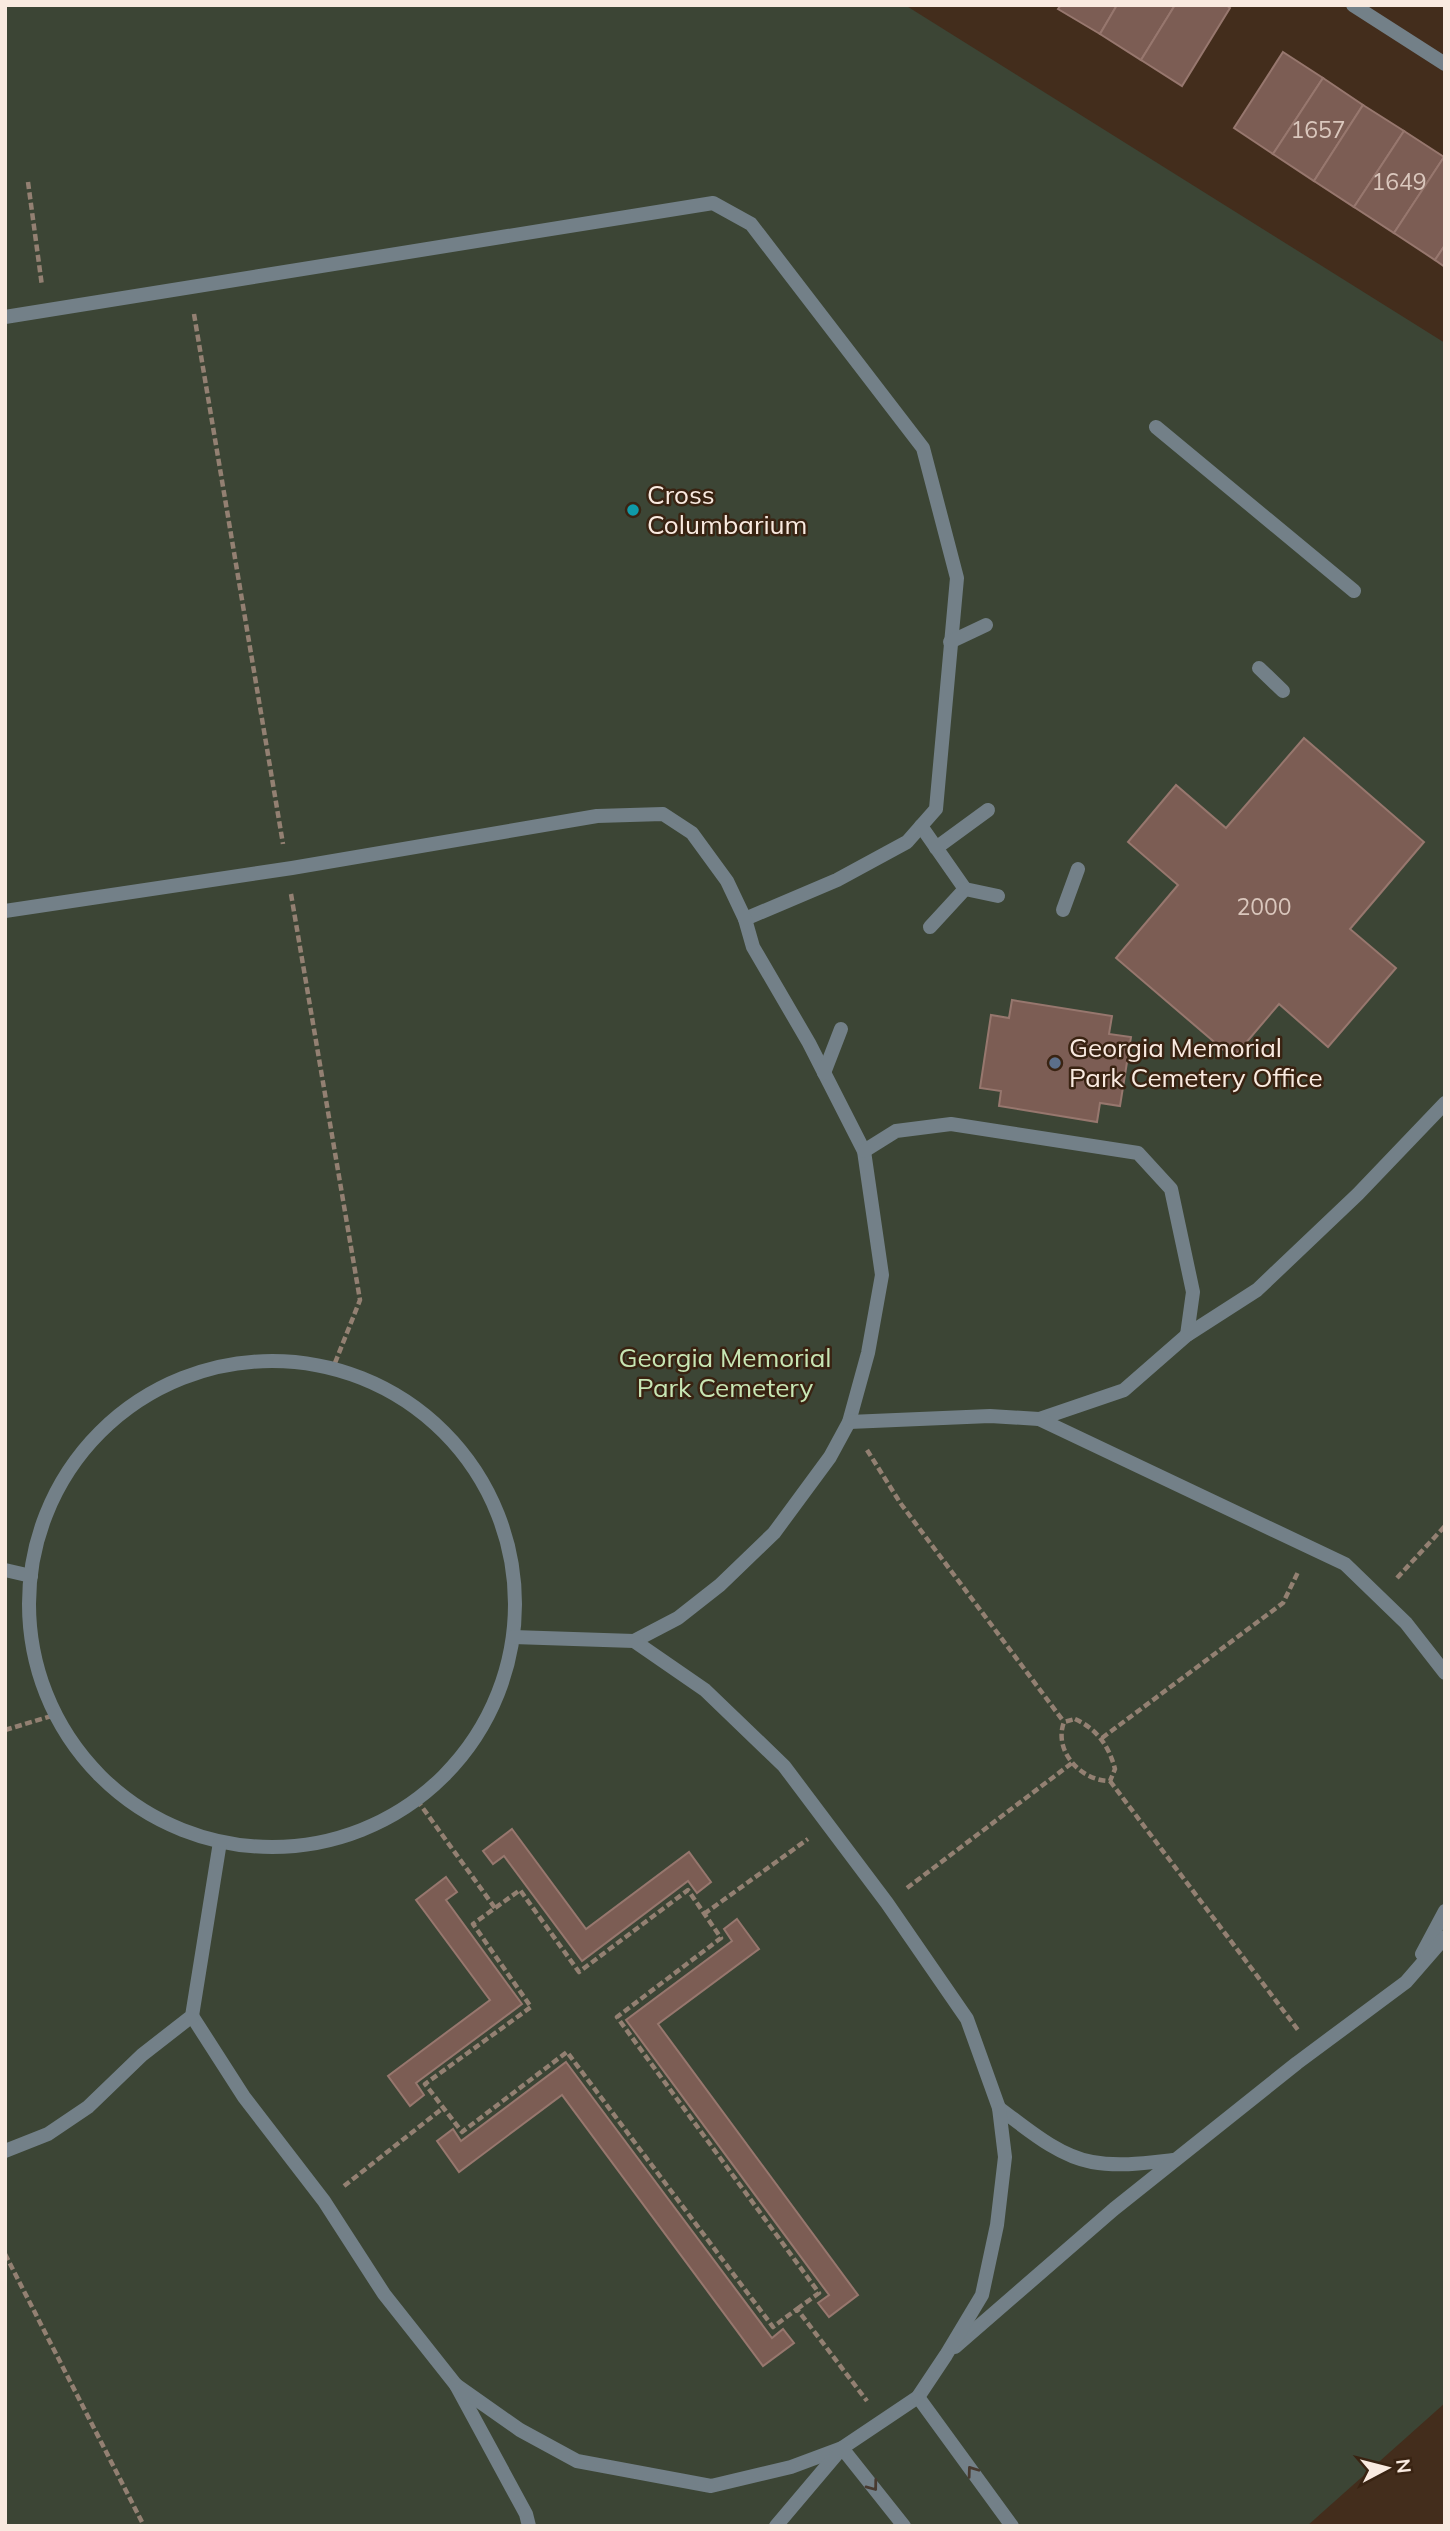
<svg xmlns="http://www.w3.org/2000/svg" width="1450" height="2531" font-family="Mulish,sans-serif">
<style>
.green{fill:#3c4535}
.building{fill:#7c5d54;stroke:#97776e;stroke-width:2}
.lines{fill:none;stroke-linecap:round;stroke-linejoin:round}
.path{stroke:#938072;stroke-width:4.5;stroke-dasharray:7 3.5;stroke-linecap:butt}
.service{stroke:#738088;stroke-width:14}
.minor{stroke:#738088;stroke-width:14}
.oneway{stroke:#483a30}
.culture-dot{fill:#0f9aa8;stroke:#392312;stroke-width:2.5}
.service-dot{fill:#5c6f8a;stroke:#392312;stroke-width:2.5}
.labels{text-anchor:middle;stroke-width:5;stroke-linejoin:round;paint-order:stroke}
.number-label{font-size:23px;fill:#dac7bd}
.poi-label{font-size:26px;fill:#f9eae0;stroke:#392312;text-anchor:start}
.park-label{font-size:26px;fill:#c7e6b4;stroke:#392312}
</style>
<rect width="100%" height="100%" fill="#432d1c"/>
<path class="green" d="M5 5H905L1445 343V2403L1307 2526H5Z"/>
<g class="building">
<path d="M1061 5H1117L1100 34 1058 9Z"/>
<path d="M1117 5H1175L1141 60 1100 34Z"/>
<path d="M1175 5H1226L1230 8 1182 86 1141 60Z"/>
<path d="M1283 52 1323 78 1273 154 1234 128Z"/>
<path d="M1323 78 1363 105 1314 181 1273 154Z"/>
<path d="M1363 105 1404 131 1354 207 1314 181Z"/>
<path d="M1404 131 1444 157 1394 233 1354 207Z"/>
<path d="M1444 157 1445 245 1435 260 1394 233Z"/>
<path d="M1445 245V267L1435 260Z"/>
<path d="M1304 738 1424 842 1350 929 1396 968 1328 1047 1279 1004 1233 1058 1116 958 1178 885 1128 842 1176 785 1226 828Z"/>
<path d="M1012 1000 1112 1016 1109 1034 1131 1037 1120 1106 1100 1103 1097 1122 999 1106 1001 1091 980 1088 991 1015 1009 1018Z"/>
<path d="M512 1829 586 1929 689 1852 711 1882 697 1893 688 1881 582 1961 504 1856 493 1864 483 1851Z"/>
<path d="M446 1877 457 1892 446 1900 522 2004 416 2083 424 2095 410 2106 388 2076 490 2000 416 1900Z"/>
<path d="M737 1919 759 1949 658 2024 858 2295 829 2317 818 2303 829 2295 626 2020 732 1941 724 1929Z"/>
<path d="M566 2062 772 2338 783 2329 794 2343 763 2366 562 2095 459 2172 437 2141 453 2129 461 2141Z"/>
</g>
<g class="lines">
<g class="path">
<path d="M28 182 42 286"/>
<path d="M194 314 283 844"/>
<path d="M291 894 360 1300 333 1368"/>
<path d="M867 1450 901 1504 1064 1722"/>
<path d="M1397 1578 1445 1526"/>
<path d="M1075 1719C1097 1729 1109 1746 1115 1769L1110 1781C1081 1781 1053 1751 1064 1722Z"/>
<path d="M5 1730 55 1715"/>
<path d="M1102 1738 1283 1603 1299 1570"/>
<path d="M1110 1781 1298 2030"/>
<path d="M417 1800 495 1908"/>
<path d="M907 1888 1072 1763"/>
<path d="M704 1914 808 1839"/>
<path d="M344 2186 443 2108"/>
<path d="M5 2254 144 2526"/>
<path d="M797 2309 819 2293 617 2017 721 1938 688 1890 579 1972 520 1890 473 1924 531 2007 425 2084 462 2132 567 2052 773 2327 797 2309 867 2401"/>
</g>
<g class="service">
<path d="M5 317 713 203 751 224 923 448 957 578 936 809 907 842 837 880 745 919"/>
<path d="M1156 427 1354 591"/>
<path d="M950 642 986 625"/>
<path d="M1259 668 1283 691"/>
<path d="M921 826 965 889"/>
<path d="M936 848 988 810"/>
<path d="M1063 910 1078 869"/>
<path d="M5 911 292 868 597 816 663 814 692 833 727 881 745 919 753 947 809 1043 864 1151 882 1275 868 1353 849 1422 830 1457 774 1533 720 1585 678 1618 634 1641"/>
<path d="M930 927 965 889 998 896"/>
<path d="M824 1073 841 1029"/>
<path d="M864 1151 896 1131 951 1124 1138 1153 1171 1189 1193 1292 1187 1335"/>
<circle cx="272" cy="1604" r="243"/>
<path d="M1039 1419 1124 1390 1187 1335 1257 1290 1358 1194 1445 1103"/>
<path d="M849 1422 990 1416 1039 1419 1345 1564 1406 1623 1445 1673"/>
<path d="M5 1570 31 1576"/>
<path d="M1422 1954 1445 1911"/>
<path d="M192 2016 244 2097 324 2201 384 2294 456 2385 526 2514 529 2526"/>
<path d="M999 2108C1026 2128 1058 2156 1092 2162 1119 2167 1146 2163 1173 2160"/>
<path d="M5 2151 48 2134 88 2107 142 2055 192 2016 220 1842"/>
<path d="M955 2347 1114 2209 1297 2063 1406 1982 1445 1937"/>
<path d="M456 2385 520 2430 577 2461 711 2486 791 2467 842 2448 918 2397 946 2355 982 2295 997 2225 1005 2157 999 2108 967 2019 887 1903 784 1766 705 1690 634 1641 513 1637"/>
<path d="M918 2397 1012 2526"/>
<path d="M776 2526 842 2448 904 2526"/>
</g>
<path class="minor" d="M1353 5 1445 64"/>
</g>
<defs><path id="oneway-chevron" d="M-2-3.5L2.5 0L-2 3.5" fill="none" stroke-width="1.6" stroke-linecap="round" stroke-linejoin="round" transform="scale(1.75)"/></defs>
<g class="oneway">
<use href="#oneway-chevron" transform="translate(972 2471) rotate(-126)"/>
<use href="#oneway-chevron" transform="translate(873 2486) rotate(53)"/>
</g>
<circle class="culture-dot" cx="633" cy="510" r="7"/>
<circle class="service-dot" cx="1055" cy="1063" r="7"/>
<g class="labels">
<g class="number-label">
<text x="1318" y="138">1657</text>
<text x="1399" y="190">1649</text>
<text x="1264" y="915">2000</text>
</g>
<g class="poi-label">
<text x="647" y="504">Cross<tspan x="647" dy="30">Columbarium</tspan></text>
<text x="1069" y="1057">Georgia Memorial<tspan x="1069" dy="30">Park Cemetery Office</tspan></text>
</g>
<g class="park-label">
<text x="725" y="1367">Georgia Memorial<tspan x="725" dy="30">Park Cemetery</tspan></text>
</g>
</g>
<rect width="1450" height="2531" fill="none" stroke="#f9eae0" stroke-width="14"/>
<g transform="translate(1387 2468) rotate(83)" stroke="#392312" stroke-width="5" paint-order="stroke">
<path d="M0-5L12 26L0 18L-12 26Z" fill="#f9eae0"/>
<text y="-10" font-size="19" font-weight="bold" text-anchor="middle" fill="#f9eae0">N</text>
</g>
</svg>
